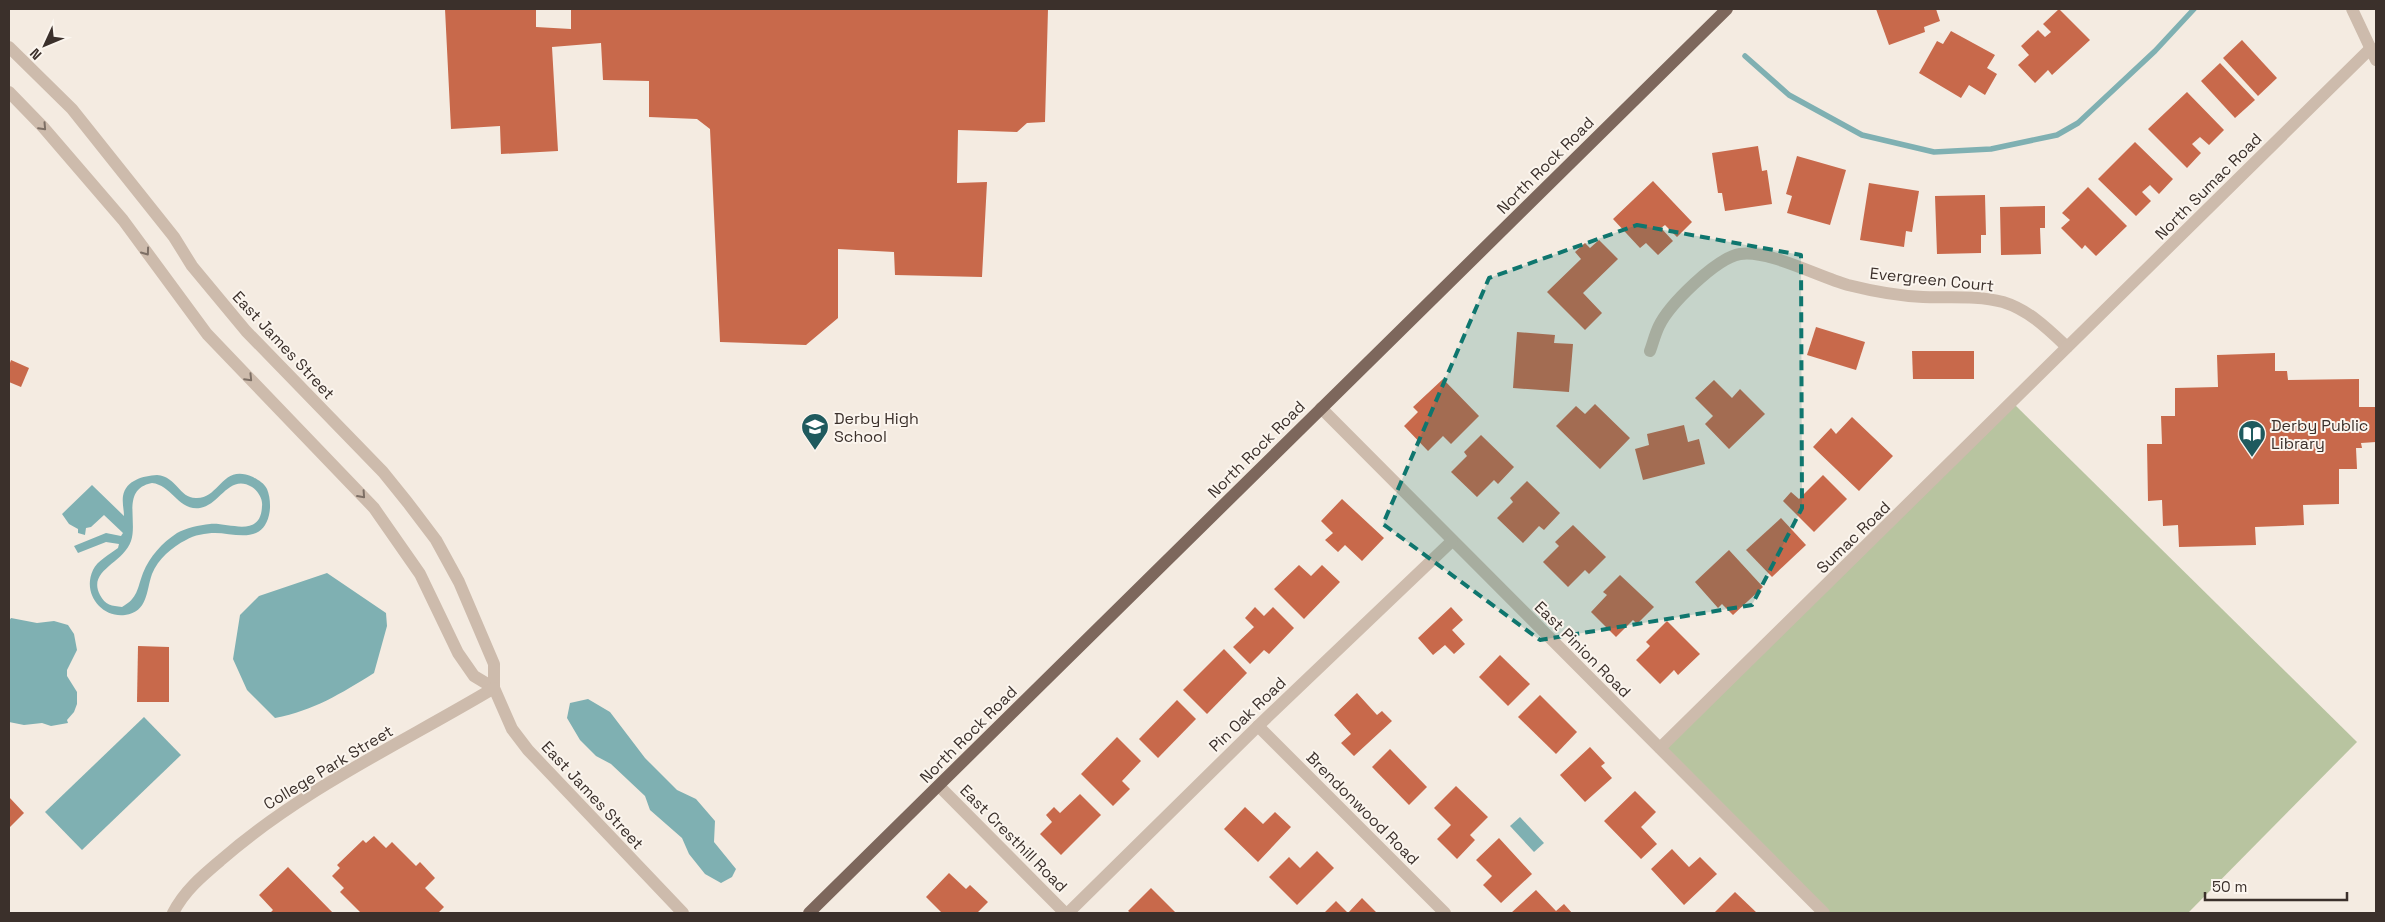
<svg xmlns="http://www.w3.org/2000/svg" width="2385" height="922" font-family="'Space Grotesk',sans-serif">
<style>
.green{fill:#b8c4a0}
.water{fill:#7fb0b2;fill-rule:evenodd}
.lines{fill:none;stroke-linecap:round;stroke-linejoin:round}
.stream{stroke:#7fb0b2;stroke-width:5.5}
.building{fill:#c8694b}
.minor{stroke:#cdbbac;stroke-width:12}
.major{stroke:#7d675c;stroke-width:12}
.oneway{stroke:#7d6f65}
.marked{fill:#0f766e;fill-opacity:0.2;stroke:#0f766e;stroke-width:4;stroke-dasharray:10 6;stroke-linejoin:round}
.labels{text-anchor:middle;stroke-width:4;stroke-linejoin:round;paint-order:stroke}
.street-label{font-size:16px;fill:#3b302b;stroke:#fbf5ee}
.poi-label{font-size:16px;fill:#3b302b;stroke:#fbf5ee;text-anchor:start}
</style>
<rect width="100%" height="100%" fill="#f4ebe1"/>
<path class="green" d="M2012 402 2357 742 2188 913H1824L1660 748Z"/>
<g class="water">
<path d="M157 475C178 477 179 499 197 498 220 498 222 463 253 477 258 480 264 483 267 489 270 496 271 507 269 515 262 545 234 533 215 533 206 533 194 535 186 540 172 547 158 559 152 574 146 591 148 612 125 615 101 618 82 593 93 570 97 561 110 554 118 548L119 544 106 542 78 553 74 546 106 533 121 536 123 533 104 515 91 527 86 528 85 535 78 533V529L69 524 62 514 92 485 124 516C124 510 122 503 123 496 126 480 143 476 157 475ZM152 483C172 485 178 511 200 508 220 505 229 473 252 487 258 491 263 499 262 506 261 539 228 522 210 524 199 525 186 528 177 533 162 543 150 556 143 573 137 589 138 598 122 607 112 606 105 605 100 595 87 570 123 564 131 541 138 521 121 489 152 483Z"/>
<path d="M327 573 386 613 387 626 374 673C340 694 315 710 275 718L247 690 233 659 240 615 259 596Z"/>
<path d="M11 618 37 623 54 621 68 625 74 634 77 650 67 670V676L77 692V704L74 712 67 720 68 723 51 726 42 723 24 725 9 722V621Z"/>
<path d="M588 699 610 712 645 758 677 790 696 799 715 821 714 842 736 869 732 877 721 883 705 874 689 854 682 838 650 810 645 796 611 764 596 756 580 740 567 718 570 703Z"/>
<path d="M144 717 181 755 82 850 45 812Z"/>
<path d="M1520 817 1544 843 1534 852 1510 826Z"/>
</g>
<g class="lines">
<path class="stream" d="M1745 56 1789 95 1862 135 1934 152 1991 149 2057 135 2078 123 2155 51 2194 9"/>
</g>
<g class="building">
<path d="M445 9H536V27L571 29V9H1048L1045 122 1027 123 1017 132 958 130 957 183 987 182 982 277 895 275 894 252 838 249V318L806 345 720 342 710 129 697 119 649 117V81L603 80 601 43 552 47 558 151 501 154 500 126 451 129Z"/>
<path d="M1876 9H1936L1940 21 1924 27 1925 32 1889 45Z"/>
<path d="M2059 9 2090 40 2052 75 2048 70 2035 83 2018 65 2029 55 2021 46 2038 30 2045 37 2051 32 2043 24Z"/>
<path d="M1951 31 1995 55 1987 68 1997 74 1985 95 1969 85 1961 98 1919 73 1937 41 1943 44Z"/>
<path d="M2242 40 2277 78 2258 96 2223 58Z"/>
<path d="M2220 63 2255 100 2235 118 2201 81Z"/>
<path d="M2187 92 2224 130 2209 145 2200 137 2192 144 2201 153 2187 168 2148 129Z"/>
<path d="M2135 142 2173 179 2159 194 2150 185 2142 192 2151 201 2136 216 2098 179Z"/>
<path d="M1758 146 1762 171 1767 170 1772 204 1725 211 1722 193H1718L1712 153Z"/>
<path d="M1797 156 1846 170 1830 225 1787 213 1792 196 1786 194Z"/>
<path d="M1653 181 1692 222 1677 237 1665 225 1661 228 1673 241 1658 255 1646 243 1640 248 1613 219Z"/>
<path d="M1869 183 1919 191 1912 232 1906 231 1904 247 1860 240Z"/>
<path d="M2088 187 2127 226 2096 256 2085 245 2082 249 2061 228 2070 220 2062 213Z"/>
<path d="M1985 195 1986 235H1981V253L1937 254 1935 196Z"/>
<path d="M2045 206V228H2040L2041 254 2001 255 2000 207Z"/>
<path d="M1599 240 1618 259 1583 293 1602 313 1585 330 1547 292 1581 259 1575 252 1585 243 1590 248Z"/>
<path d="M1816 327 1865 342 1856 370 1807 355Z"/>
<path d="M1517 332 1555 335 1554 343 1573 344 1569 392 1513 388Z"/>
<path d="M1912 351H1974V379H1913Z"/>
<path d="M2275 353V371H2287L2288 380 2359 379V407H2376V442L2361 443 2362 448H2356L2357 469H2339V504L2303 505 2304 525 2255 527 2256 545 2179 547 2178 525 2163 526 2162 500 2148 501 2147 444H2162L2161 416H2175V388L2218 387 2217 355Z"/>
<path d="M11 360 29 368 21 387 9 382V366Z"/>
<path d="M1443 379 1479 416 1451 444 1443 436 1428 451 1404 426 1418 412 1413 407Z"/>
<path d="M1714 380 1732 398 1740 389 1765 414 1729 449 1705 424 1713 416 1695 398Z"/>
<path d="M1595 404 1630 438 1600 469 1556 426 1576 406 1585 414Z"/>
<path d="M1852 417 1893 456 1859 491 1813 447 1831 428 1836 434Z"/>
<path d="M1684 425 1688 442 1699 439 1705 464 1643 480 1635 449 1649 445 1647 434Z"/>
<path d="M1481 435 1514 467 1498 484 1494 480 1477 497 1451 472 1467 456 1464 452Z"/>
<path d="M1823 475 1847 499 1814 532 1783 501 1791 492 1799 499Z"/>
<path d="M1527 481 1560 513 1544 530 1539 526 1523 543 1497 518 1513 502 1510 498Z"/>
<path d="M1342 499 1384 538 1362 561 1345 545 1338 552 1325 540 1333 533 1321 521Z"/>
<path d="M1781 518 1806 545 1772 577 1746 550Z"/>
<path d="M1573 525 1606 557 1589 574 1585 570 1568 587 1543 562 1559 546 1555 542Z"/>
<path d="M1729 550 1763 587 1733 615 1722 604 1718 608 1695 582Z"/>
<path d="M1299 565 1311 576 1322 565 1340 582 1304 619 1274 589Z"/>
<path d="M1620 575 1654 607 1637 624 1633 620 1616 637 1591 612 1607 595 1603 592Z"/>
<path d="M1255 607 1264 616 1273 607 1294 628 1269 654 1264 650 1250 664 1233 647 1254 627 1245 618Z"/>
<path d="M1451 607 1463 620 1452 630 1465 644 1454 654 1445 645 1433 655 1418 638Z"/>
<path d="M1667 621 1700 654 1678 675 1674 670 1660 684 1636 660 1650 646 1646 642Z"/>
<path d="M138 646 169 647V702H137Z"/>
<path d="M1224 649 1247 673 1207 714 1183 690Z"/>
<path d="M1500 655 1530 684 1508 706 1479 677Z"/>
<path d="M1357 693 1377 715 1382 711 1392 721 1354 756 1341 743 1351 734 1334 715Z"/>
<path d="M1540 695 1577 732 1556 754 1518 717Z"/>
<path d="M1177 700 1196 719 1158 758 1139 739Z"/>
<path d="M1117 737 1141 761 1122 781 1130 789 1113 806 1081 774Z"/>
<path d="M1590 747 1605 763 1601 766 1612 778 1585 802 1560 775Z"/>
<path d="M1390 749 1427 787 1409 805 1372 767Z"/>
<path d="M1456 786 1488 817 1470 835 1475 840 1457 859 1437 839 1451 825 1434 808Z"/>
<path d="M1635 791 1656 812 1641 827 1657 844 1641 859 1604 821Z"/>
<path d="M1080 794 1101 815 1061 855 1040 834 1052 822 1046 815 1054 807 1060 813Z"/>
<path d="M9 797 24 813 9 828Z"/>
<path d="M1245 807 1263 824 1275 812 1291 827 1258 862 1224 829Z"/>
<path d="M374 836 386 848 392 842 416 866 420 862 435 878 425 888 444 907 438 913H361L340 892 344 888 332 876 340 868 337 865 363 840 366 843Z"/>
<path d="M1499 838 1532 874 1501 903 1483 885 1492 876 1476 860Z"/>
<path d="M1672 849 1689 867 1700 857 1717 874 1684 905 1651 869Z"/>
<path d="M1317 851 1334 868 1297 905 1269 877 1289 857 1300 868Z"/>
<path d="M288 867 333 913H270L273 910 259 895Z"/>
<path d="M949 873 966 889 970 885 988 902 977 913H942L926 897Z"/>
<path d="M1151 888 1176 913H1131L1128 911Z"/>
<path d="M1536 890 1556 911 1564 904 1572 913H1511Z"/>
<path d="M1735 892 1757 913H1714Z"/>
<path d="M1362 898 1377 913H1324L1336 901 1348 913Z"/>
</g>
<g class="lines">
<g class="minor">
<path d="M2352 9 2376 60"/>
<path d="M9 47 72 109 174 237 192 266 246 331 383 472 408 503 436 540 459 582 494 664V688L474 676 458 653 420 574 374 508 207 334 123 220 43 127 9 92"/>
<path d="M1650 351C1653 343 1655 334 1659 326 1669 305 1716 258 1740 254 1767 249 1819 277 1848 285 1872 291 1899 296 1923 297 1949 298 1977 295 2003 302 2029 310 2048 329 2067 347"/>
<path d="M1321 408 1824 913"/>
<path d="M1258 726 1445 913"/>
<path d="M1660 748 2371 48"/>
<path d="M939 786 1065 913"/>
<path d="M173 913C184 891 202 876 221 860 302 789 402 743 494 688L512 729 528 750 683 913"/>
<path d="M1068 913 1258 726 1452 541"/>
</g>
<path class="major" d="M809 913 1727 9"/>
</g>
<defs><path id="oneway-chevron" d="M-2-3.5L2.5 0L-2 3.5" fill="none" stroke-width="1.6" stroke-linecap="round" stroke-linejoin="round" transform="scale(1.25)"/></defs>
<g class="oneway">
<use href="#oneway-chevron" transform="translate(43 127) rotate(47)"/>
<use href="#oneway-chevron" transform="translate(146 252) rotate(54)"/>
<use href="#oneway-chevron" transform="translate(249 378) rotate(46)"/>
<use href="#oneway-chevron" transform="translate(362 495) rotate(48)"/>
</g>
<path class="marked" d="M1637 225 1801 255 1802 508 1752 605 1540 640 1383 524 1489 278Z"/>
<defs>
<symbol id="school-pin" viewBox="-11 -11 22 30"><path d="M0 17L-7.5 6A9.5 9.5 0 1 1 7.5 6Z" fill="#1f5a5e" stroke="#fbf5ee"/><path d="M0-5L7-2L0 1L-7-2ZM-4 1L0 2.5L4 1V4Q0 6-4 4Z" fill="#fff"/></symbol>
<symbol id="library-pin" viewBox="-11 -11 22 30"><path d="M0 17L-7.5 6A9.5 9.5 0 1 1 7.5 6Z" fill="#1f5a5e" stroke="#fbf5ee"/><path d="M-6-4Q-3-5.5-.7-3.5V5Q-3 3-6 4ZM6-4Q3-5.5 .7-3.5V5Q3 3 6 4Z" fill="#fff"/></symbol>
</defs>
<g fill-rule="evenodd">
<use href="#school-pin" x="799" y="411" width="32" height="43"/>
<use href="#library-pin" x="2236" y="418" width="32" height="43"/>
</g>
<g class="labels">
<g class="street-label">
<text transform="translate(1545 165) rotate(-45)" y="6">North Rock Road</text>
<text transform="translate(2208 186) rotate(-45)" y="6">North Sumac Road</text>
<text transform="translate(1932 279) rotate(6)" y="6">Evergreen Court</text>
<text transform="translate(284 345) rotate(47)" y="6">East James Street</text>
<text transform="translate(1256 449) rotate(-45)" y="6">North Rock Road</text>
<text transform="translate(1853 537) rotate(-44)" y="6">Sumac Road</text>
<text transform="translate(1583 649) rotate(45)" y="6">East Pinion Road</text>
<text transform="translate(1247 714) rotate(-44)" y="6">Pin Oak Road</text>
<text transform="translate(968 734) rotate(-45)" y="6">North Rock Road</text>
<text transform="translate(328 767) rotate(-31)" y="6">College Park Street</text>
<text transform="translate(593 795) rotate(47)" y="6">East James Street</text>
<text transform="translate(1363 808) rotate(45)" y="6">Brendonwood Road</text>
<text transform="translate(1014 838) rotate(45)" y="6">East Cresthill Road</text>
</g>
<g class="poi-label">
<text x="834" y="424">Derby High<tspan x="834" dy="18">School</tspan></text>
<text x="2271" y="431">Derby Public<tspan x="2271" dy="18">Library</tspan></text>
</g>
</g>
<rect width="2385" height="922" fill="none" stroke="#3b302b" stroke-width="20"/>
<g transform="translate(45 45) rotate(226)" stroke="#fbf5ee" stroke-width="4" paint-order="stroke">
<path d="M0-4L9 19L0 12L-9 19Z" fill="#3b302b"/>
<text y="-8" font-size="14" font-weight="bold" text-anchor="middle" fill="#3b302b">N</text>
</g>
<path d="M2205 892v8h142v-8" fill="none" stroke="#3b302b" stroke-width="2.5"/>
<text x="2212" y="892" font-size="15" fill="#3b302b" stroke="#fbf5ee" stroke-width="4" paint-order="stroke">50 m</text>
</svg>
